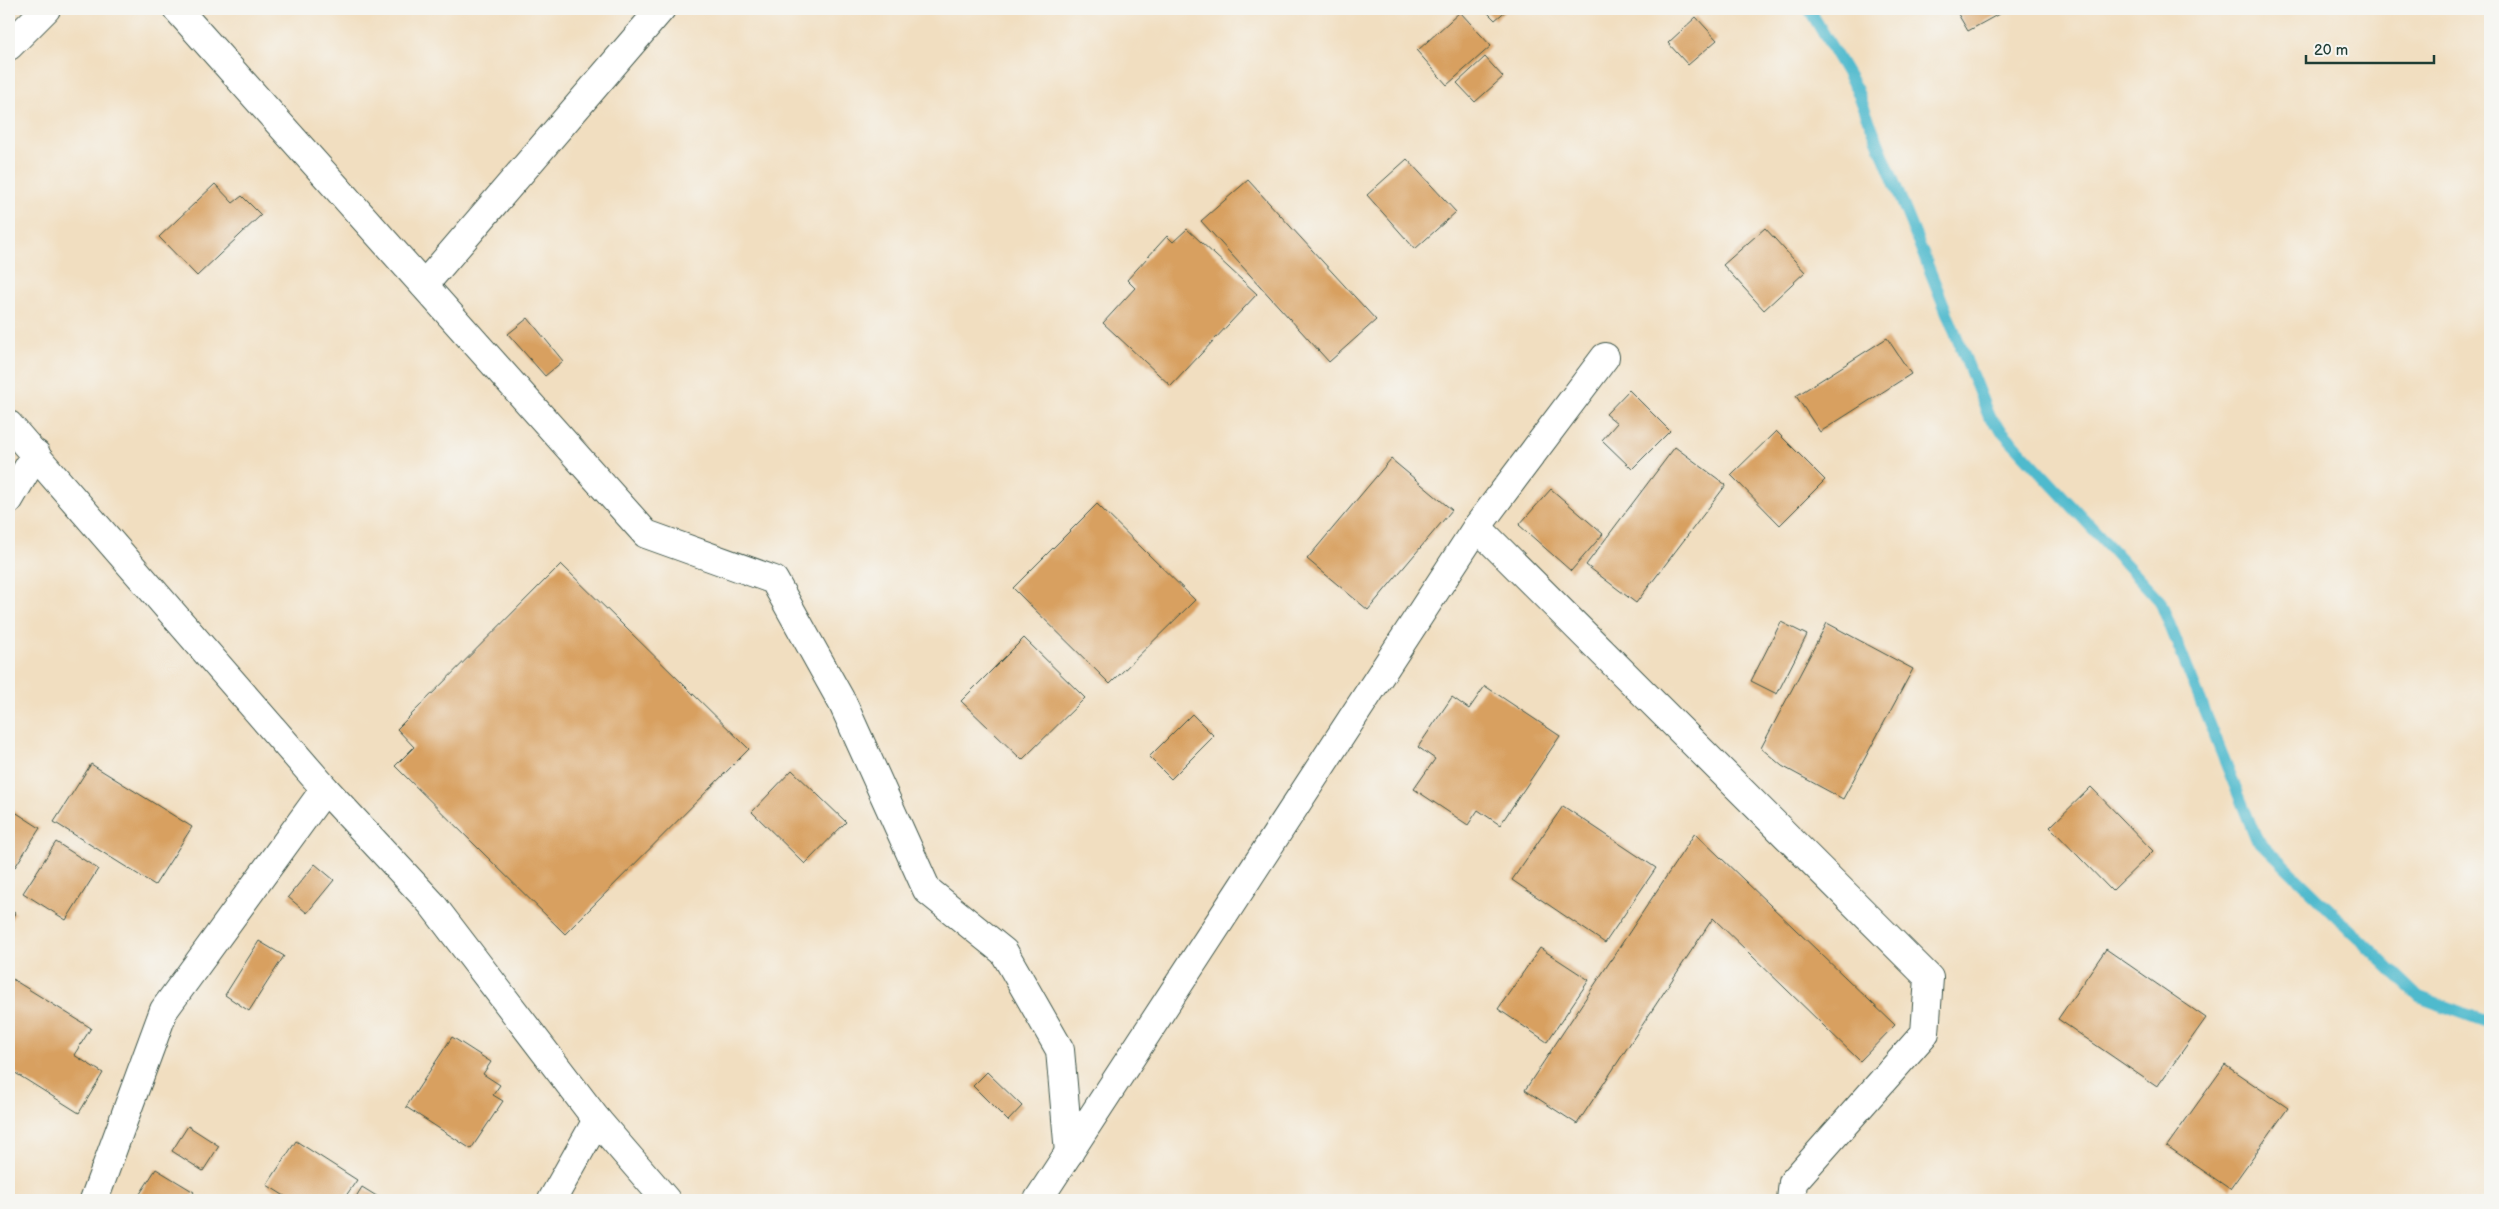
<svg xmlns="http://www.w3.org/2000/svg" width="2499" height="1209" font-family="'Balsamiq Sans',sans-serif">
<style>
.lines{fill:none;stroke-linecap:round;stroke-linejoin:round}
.stream{stroke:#50bacd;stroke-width:12}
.building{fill:#d8a061}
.minor-casing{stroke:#3e5549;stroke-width:30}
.minor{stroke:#fff;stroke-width:28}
</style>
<rect width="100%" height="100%" fill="#f6f6f2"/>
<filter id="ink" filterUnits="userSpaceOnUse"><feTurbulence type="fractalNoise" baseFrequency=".02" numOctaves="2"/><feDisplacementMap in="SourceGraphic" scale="10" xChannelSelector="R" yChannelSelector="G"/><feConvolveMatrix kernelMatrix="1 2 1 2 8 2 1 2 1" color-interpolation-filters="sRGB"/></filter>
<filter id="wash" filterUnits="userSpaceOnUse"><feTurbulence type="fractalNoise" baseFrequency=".0096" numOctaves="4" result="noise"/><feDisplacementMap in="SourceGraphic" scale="20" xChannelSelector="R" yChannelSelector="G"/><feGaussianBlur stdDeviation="1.12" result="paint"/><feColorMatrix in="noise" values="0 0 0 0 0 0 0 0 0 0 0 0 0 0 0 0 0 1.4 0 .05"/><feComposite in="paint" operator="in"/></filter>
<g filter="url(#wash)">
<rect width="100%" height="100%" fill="#f1dec0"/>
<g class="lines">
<path class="stream" d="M1809 9 1856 88 1989 417 2160 601 2256 838 2419 997 2490 1023"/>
</g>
<g id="blocks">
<g class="building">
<path d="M1484 9H1508L1495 20Z"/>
<path d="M1955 9H2008L1968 31Z"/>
<path d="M1460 12 1491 46 1447 85 1417 51Z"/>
<path d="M1696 17 1717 40 1688 65 1668 43Z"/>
<path d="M1485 57 1503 77 1475 102 1457 83Z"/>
<path d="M1407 159 1456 212 1415 249 1367 195Z"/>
<path d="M1248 180 1376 320 1329 362 1201 221Z"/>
<path d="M215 184 233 203 242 196 261 215 197 276 159 237Z"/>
<path d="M1765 228 1805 272 1764 310 1723 265Z"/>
<path d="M1187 229 1257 294 1171 386 1103 323 1135 288 1127 280 1167 236 1173 242Z"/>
<path d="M528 318 563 361 545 376 508 334Z"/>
<path d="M1887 338 1911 374 1820 432 1796 396Z"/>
<path d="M1629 390 1670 431 1632 469 1602 440 1617 423 1606 414Z"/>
<path d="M1776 431 1825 480 1780 525 1731 475Z"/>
<path d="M1675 447 1726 485 1636 603 1586 565Z"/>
<path d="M1391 459 1452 510 1368 610 1307 559Z"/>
<path d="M1551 489 1603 534 1571 571 1519 525Z"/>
<path d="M1097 504 1195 600 1110 684 1013 588Z"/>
<path d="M561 564 749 749 565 934 395 766 414 747 397 729Z"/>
<path d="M1781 622 1807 635 1777 694 1751 681Z"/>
<path d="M1827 623 1913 669 1843 799 1782 766 1761 748Z"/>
<path d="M1024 638 1085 698 1022 760 961 701Z"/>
<path d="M1485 686 1560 736 1500 825 1478 810 1468 825 1414 789 1435 759 1418 747 1452 697 1469 709Z"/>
<path d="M1192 714 1214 736 1171 779 1149 757Z"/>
<path d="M91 764 192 827 155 885 54 822Z"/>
<path d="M792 770 846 822 805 864 752 812Z"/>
<path d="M2091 787 2153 851 2112 891 2050 827Z"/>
<path d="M1563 806 1656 868 1605 943 1512 880Z"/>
<path d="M9 808 40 828 15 867 9 863Z"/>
<path d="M1695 833 1895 1025 1860 1061 1713 918 1577 1124 1525 1090Z"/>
<path d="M56 842 98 869 66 920 23 893Z"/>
<path d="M315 864 334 880 307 913 288 897Z"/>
<path d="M9 910 15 913 9 923Z"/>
<path d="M259 941 284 956 249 1011 225 995Z"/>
<path d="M1540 948 1589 980 1547 1042 1498 1009Z"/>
<path d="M2106 949 2206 1018 2157 1087 2058 1019Z"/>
<path d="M9 977 91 1028 74 1055 103 1073 79 1113 9 1069Z"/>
<path d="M452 1037 491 1062 483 1074 500 1085 493 1095 503 1101 471 1149 406 1107Z"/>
<path d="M2225 1065 2288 1108 2230 1189 2167 1146Z"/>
<path d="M987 1072 1022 1106 1008 1121 973 1086Z"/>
<path d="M188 1126 219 1146 203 1171 172 1151Z"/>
<path d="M296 1141 357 1180 343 1200H291L267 1185Z"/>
<path d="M156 1169 194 1192 189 1200H136Z"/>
<path d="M362 1187 383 1200H354Z"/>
</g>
</g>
</g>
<g filter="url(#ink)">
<use href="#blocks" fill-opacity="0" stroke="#3e5549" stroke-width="1"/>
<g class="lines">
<defs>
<g id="minor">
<path d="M177 9 646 534 774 580 843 704 927 890 1004 952 1060 1050 1069 1153"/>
<path d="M9 46 46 9"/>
<path d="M424 285 661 9"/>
<path d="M9 425 325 789 431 903 597 1120 666 1200"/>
<path d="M9 500 36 454"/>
<path d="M1477 527 1929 978 1925 1033 1793 1182 1791 1200"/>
<path d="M94 1200 164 1010 325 789"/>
<path d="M552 1200 597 1120"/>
<path d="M1038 1200 1477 527 1605 357"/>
</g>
</defs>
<use href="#minor" class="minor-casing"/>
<use href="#minor" class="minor"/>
</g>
</g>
<rect width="2499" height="1209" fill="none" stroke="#f6f6f2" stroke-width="30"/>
<path d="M2306 55v8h128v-8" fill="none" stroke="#1f3d34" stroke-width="2.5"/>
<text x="2314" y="55" font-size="15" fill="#1f3d34" stroke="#f6f6f2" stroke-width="4" paint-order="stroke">20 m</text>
</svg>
